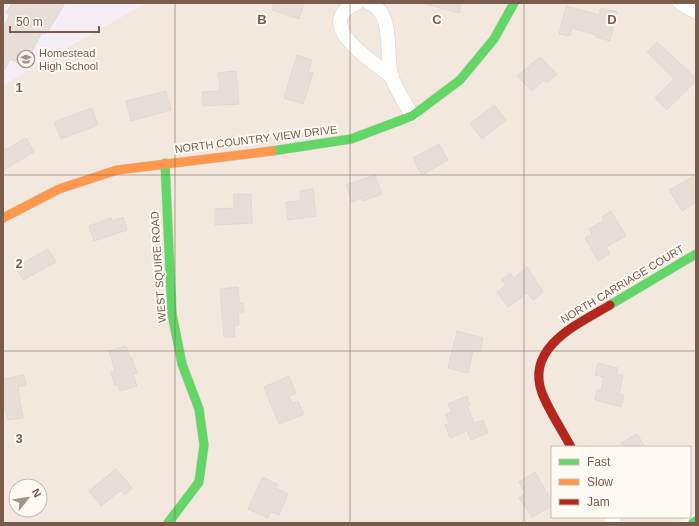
<svg xmlns="http://www.w3.org/2000/svg" width="699" height="526" font-family="Helvetica,sans-serif">
<style>
.residential{fill:#f2e8de;fill-rule:evenodd}
.education{fill:#f6eef6}
.building{fill:#e6ded7;stroke:#e2d8d2}
.lines{fill:none;stroke-linecap:round;stroke-linejoin:round}
.street-casing{stroke:#d7d1cb;stroke-width:15}
.fast-casing{stroke:#d9d2cb;stroke-width:10}
.slow-casing{stroke:#d9d2cb;stroke-width:10}
.jam-casing{stroke:#d9d2cb;stroke-width:10}
.street{stroke:#fefefd;stroke-width:14}
.fast{stroke:#63d668;stroke-width:9}
.slow{stroke:#ff974d;stroke-width:9}
.jam{stroke:#b3261e;stroke-width:9}
.grid{fill:none;stroke:#7a5c4d;stroke-width:1;stroke-opacity:0.55}
.labels{text-anchor:middle;stroke-width:4;stroke-linejoin:round;paint-order:stroke}
.poi-label{font-size:11px;fill:#7a5c4d;stroke:#fffaf3;text-anchor:start}
.street-label{font-size:11px;fill:#7a5c4d;stroke:#fffaf3}
.grid-label{font-size:13px;text-anchor:middle;font-weight:bold;fill:#7a5c4d;stroke:#fffaf3;stroke-width:4;stroke-linejoin:round;paint-order:stroke}
</style>
<rect width="100%" height="100%" fill="#f9f5f0"/>
<path class="residential" d="M144 3H696V512L690 516V447H552V517H688L677 523H3V85ZM16 486H40V510H16Z"/>
<path class="education" d="M3 3H146L3 85Z"/>
<g class="building">
<path d="M12 3H65L47 33 41 34 29 58 24 54 19 63 10 59 5 69H3V27L10 15 6 13Z"/>
<path d="M274 3H304L299 19 272 10Z"/>
<path d="M422 3H461L459 13Z"/>
<path d="M566 6 599 15 601 8 617 12 610 41 596 37 597 35 572 28 570 36 559 34Z"/>
<path d="M657 42 696 78V81L667 110 655 98 674 79 647 52Z"/>
<path d="M297 55 312 60 308 72 313 73 303 104 284 98Z"/>
<path d="M540 57 557 74 547 83 544 80 532 91 517 76Z"/>
<path d="M236 71 239 104 203 106 202 92 220 91 218 73Z"/>
<path d="M166 91 171 110 131 121 126 101Z"/>
<path d="M494 105 506 120 482 139 470 124Z"/>
<path d="M92 108 98 125 61 139 54 122Z"/>
<path d="M26 138 34 152 3 170V151Z"/>
<path d="M439 144 448 160 422 175 413 158Z"/>
<path d="M375 175 382 194 363 201 362 198 352 202 346 185Z"/>
<path d="M696 175V198L693 199 695 203 682 211 669 190Z"/>
<path d="M313 189 316 216 288 220 286 202 301 201 300 191Z"/>
<path d="M234 194H251L252 223 215 225V209L234 208Z"/>
<path d="M611 211 626 236 606 247 610 254 598 261 585 238 592 234 589 229 604 220 602 217Z"/>
<path d="M123 217 127 230 94 241 89 226 111 218 112 221Z"/>
<path d="M48 249 56 262 23 280 16 267Z"/>
<path d="M527 267 543 292 533 300 527 293 508 307 497 292 506 285 501 280 510 273 514 278Z"/>
<path d="M238 287 239 303H243L244 312H238L239 325 234 326 235 337H224L220 289Z"/>
<path d="M457 331 483 338 480 352 473 351 468 373 448 368Z"/>
<path d="M126 346 130 358H132L137 373 133 374 137 386 120 391 118 385 115 386 111 372 115 371 109 351Z"/>
<path d="M598 363 618 368 616 374 623 375 619 394 624 395 621 407 595 400 597 390 601 391 604 377 595 375Z"/>
<path d="M24 375 26 385 18 387 23 418 8 420 3 398V379Z"/>
<path d="M289 376 296 393 289 396 292 403 298 401 304 414 279 424 264 387Z"/>
<path d="M467 396 470 405 467 406 474 423 483 420 488 433 471 440 467 431 450 438 445 425 449 423 445 414 452 412 448 404Z"/>
<path d="M637 434 645 447H623L621 443Z"/>
<path d="M116 469 132 488 125 495 121 490 101 506 89 491Z"/>
<path d="M535 472 552 502V506L532 517 519 498 526 494 519 482Z"/>
<path d="M263 477 277 484 275 488 288 494 279 515 271 512 268 518 248 509Z"/>
</g>
<g class="lines">
<defs>
<g id="street">
<path d="M357 3C310 23 373 62 392 77"/>
<path d="M370 3C396 16 384 55 392 78 397 91 406 104 412 116"/>
<path d="M680 3 696 12"/>
<path d="M611 517 614 523"/>
</g>
<g id="fast">
<path d="M272 151 351 139 412 116 460 80 494 39 514 3"/>
<path d="M165 163 172 314 182 364 199 409 204 445 199 482 168 523"/>
<path d="M610 305 696 254"/>
<path d="M693 523 696 521"/>
</g>
<path id="slow" d="M3 218 59 189 117 170 272 151"/>
<path id="jam" d="M571 447C562 430 549 411 542 393 525 347 578 324 610 305"/>
</defs>
<use href="#street" class="street-casing"/>
<use href="#fast" class="fast-casing"/>
<use href="#slow" class="slow-casing"/>
<use href="#jam" class="jam-casing"/>
<use href="#street" class="street"/>
<use href="#fast" class="fast"/>
<use href="#slow" class="slow"/>
<use href="#jam" class="jam"/>
</g>
<path class="grid" d="M175 3V523M350 3V523M524 3V523M3 175H696M3 351H696"/>
<defs>
<symbol id="school-ring" viewBox="-11 -11 22 22"><circle r="9.5" fill="#fffaf3" stroke="#a69286" stroke-width="1.5"/><path d="M0-5L7-2L0 1L-7-2ZM-4 1L0 2.5L4 1V4Q0 6-4 4Z" fill="#a69286"/></symbol>
</defs>
<g fill-rule="evenodd">
<use href="#school-ring" x="16" y="49" width="20" height="20"/>
</g>
<g class="labels">
<g class="poi-label">
<text x="39" y="57">Homestead<tspan x="39" dy="13">High School</tspan></text>
</g>
<g class="street-label">
<text transform="translate(256 139) rotate(-7)" y="4">NORTH COUNTRY VIEW DRIVE</text>
<text transform="translate(158 267) rotate(-94)" y="4">WEST SQUIRE ROAD</text>
<text transform="translate(622 284) rotate(-31)" y="4">NORTH CARRIAGE COURT</text>
</g>
</g>
<g class="grid-label">
<text x="262" y="24">B</text>
<text x="437" y="24">C</text>
<text x="612" y="24">D</text>
<text x="19" y="92">1</text>
<text x="19" y="268">2</text>
<text x="19" y="443">3</text>
</g>
<rect width="699" height="526" fill="none" stroke="#7a5c4d" stroke-width="8"/>
<rect x="551" y="446" width="140" height="72" fill="#fffaf3" stroke="#cabbb1"/>
<rect x="559" y="459" width="20" height="6" fill="#63d668" stroke="#cabbb1"/>
<text x="587" y="466" font-size="12" fill="#7a5c4d">Fast</text>
<rect x="559" y="479" width="20" height="6" fill="#ff974d" stroke="#cabbb1"/>
<text x="587" y="486" font-size="12" fill="#7a5c4d">Slow</text>
<rect x="559" y="499" width="20" height="6" fill="#b3261e" stroke="#cabbb1"/>
<text x="587" y="506" font-size="12" fill="#7a5c4d">Jam</text>
<g transform="translate(28 498) rotate(60)"><circle r="19" fill="#fffaf3" stroke="#cabbb1"/>
<path d="M0-3L7 15L0 10L-7 15Z" fill="#a69286"/>
<text y="-6" font-size="11" font-weight="bold" text-anchor="middle" fill="#7a5c4d">N</text>
</g>
<path d="M10 26v6h89v-6" fill="none" stroke="#7a5c4d" stroke-width="2"/>
<text x="16" y="26" font-size="12" fill="#7a5c4d" stroke="#fffaf3" stroke-width="3" paint-order="stroke">50 m</text>
</svg>
